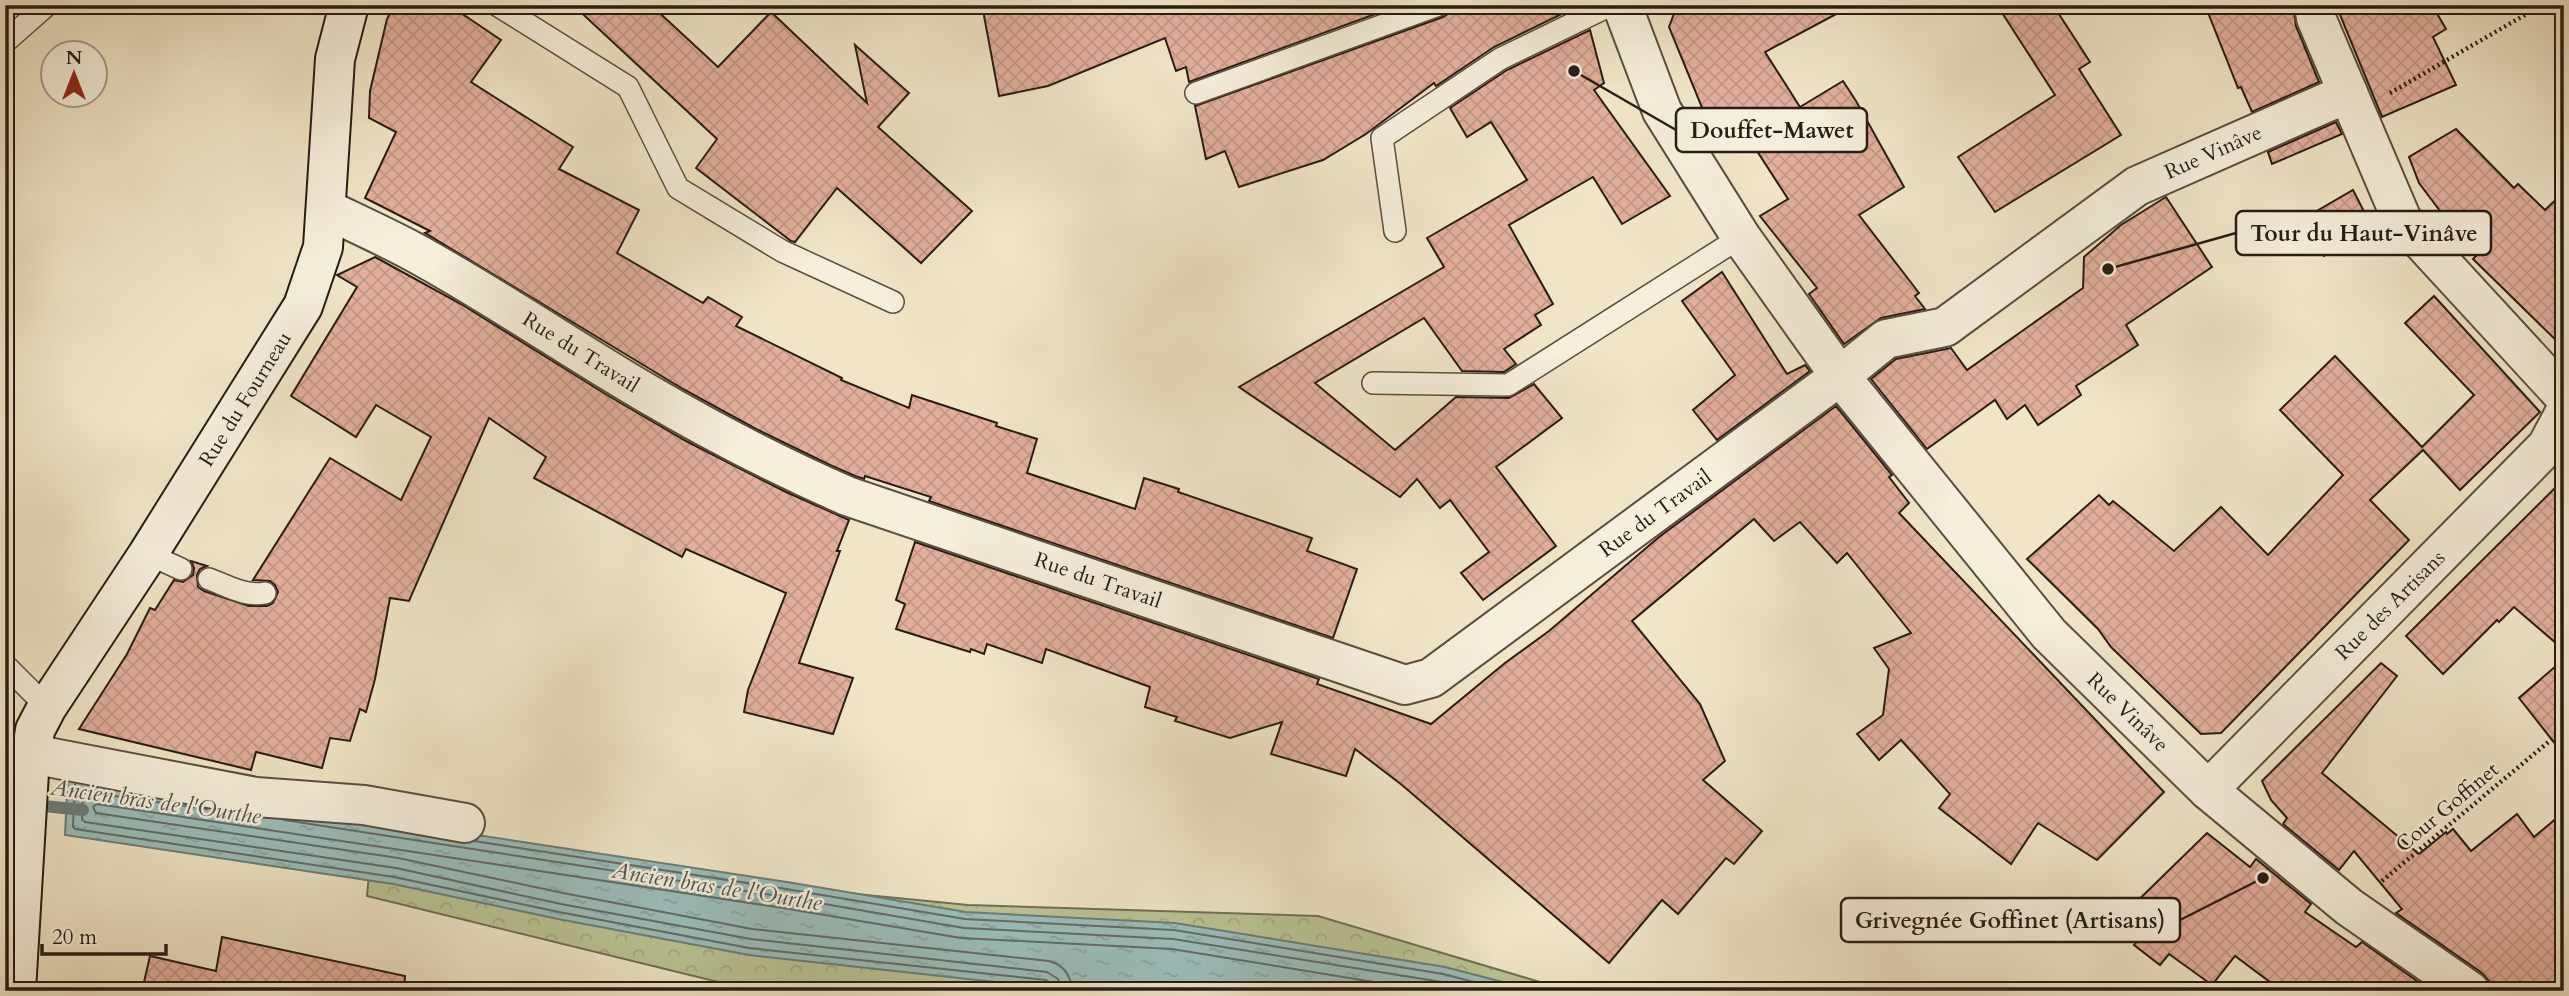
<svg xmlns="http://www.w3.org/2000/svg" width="2569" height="996" font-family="Cardo,serif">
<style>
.forest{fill:url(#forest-crowns);stroke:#717055;stroke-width:2}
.water{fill:url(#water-ripples);stroke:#6d7d79;stroke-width:2}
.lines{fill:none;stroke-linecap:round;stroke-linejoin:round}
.shore{stroke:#626d68;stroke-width:2}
.stream{stroke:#6d7d79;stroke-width:12}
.building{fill:url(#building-cross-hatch);stroke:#281c15;stroke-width:2}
.lane-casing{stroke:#5a4e42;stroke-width:24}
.street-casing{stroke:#5a4e42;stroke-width:42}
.secondary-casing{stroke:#281c15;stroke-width:42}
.path{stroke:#281c15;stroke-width:4.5;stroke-dasharray:2 3.5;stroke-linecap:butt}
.lane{stroke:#f5efdb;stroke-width:21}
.street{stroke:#f5efdb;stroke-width:38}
.secondary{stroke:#f5efdb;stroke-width:38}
.labels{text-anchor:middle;stroke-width:5;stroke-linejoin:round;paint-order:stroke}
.street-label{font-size:21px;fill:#281c15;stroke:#f5efdb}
.water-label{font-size:23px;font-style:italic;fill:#50554f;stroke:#f5efdb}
.leader{fill:none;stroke:#281c15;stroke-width:2.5}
.callout-dot{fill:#281c15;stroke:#f5efdb;stroke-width:2.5}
.callout{fill:#f5efdb;stroke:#281c15;stroke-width:2.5}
.callout-label{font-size:23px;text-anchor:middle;font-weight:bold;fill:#281c15}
</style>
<defs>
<pattern id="forest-crowns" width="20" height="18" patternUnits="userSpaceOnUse" patternTransform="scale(1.75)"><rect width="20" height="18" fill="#bac495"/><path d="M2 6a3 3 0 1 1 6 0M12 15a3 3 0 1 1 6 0" fill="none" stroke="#a0a880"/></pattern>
<pattern id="water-ripples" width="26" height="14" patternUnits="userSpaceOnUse" patternTransform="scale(1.75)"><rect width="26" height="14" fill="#9bbebb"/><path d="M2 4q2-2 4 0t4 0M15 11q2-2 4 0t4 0" fill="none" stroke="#86a3a0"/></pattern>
<pattern id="building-cross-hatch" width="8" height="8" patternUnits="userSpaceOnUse" patternTransform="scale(1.75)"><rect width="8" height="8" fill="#e3af9c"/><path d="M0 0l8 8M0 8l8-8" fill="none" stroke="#c39686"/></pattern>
</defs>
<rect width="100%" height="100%" fill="#f0e6c7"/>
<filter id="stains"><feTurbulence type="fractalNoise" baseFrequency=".00286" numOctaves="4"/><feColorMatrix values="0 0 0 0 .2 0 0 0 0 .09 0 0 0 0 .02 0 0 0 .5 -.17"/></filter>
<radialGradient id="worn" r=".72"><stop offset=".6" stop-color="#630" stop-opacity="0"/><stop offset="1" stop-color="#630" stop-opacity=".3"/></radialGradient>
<path class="forest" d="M373 833 744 883 968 905 1318 916 1570 991H755L367 896Z"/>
<path class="water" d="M68 773 787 882 966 912 1175 923 1445 967 1537 991H1084L1058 989 749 955 558 919 393 884 65 835Z"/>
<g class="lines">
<g class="shore">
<path d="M75 784 73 826 75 829 394 877 559 912 749 948 1046 980 1051 984 1053 991"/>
<path d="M207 809 86 792 83 795 82 819 85 822 396 868 561 904 751 939 1047 972 1058 979 1062 991"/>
<path d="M284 820 784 897 964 928 1173 939 1442 982 1475 991"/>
<path d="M474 841 786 889 965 919 1174 930 1443 974 1509 991"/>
<path d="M1072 991C1071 975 1064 965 1049 961L752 929 563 893 398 858 96 813 93 807 97 804 783 908 961 938 1172 949 1429 991"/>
</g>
<path class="stream" d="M5 802 83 810"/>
</g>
<g class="building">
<path d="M394 5H449L501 40 471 82 573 147 559 169 639 210 617 253 703 303 708 297 742 317 736 326 842 378 841 380 909 408 912 395 997 423 996 426 1037 439 1027 473 1135 509 1144 478 1179 489 1178 492 1312 538 1307 551 1357 569 1333 638 929 501 931 497 865 476 864 479 855 476 830 465 756 429 683 389 425 233 430 231 365 198 396 132 369 118 370 91 387 19Z"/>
<path d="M573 5H651L718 67 771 12 867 103 855 45 909 93 878 127 972 211 921 263 837 188 795 242 791 241 696 168 717 139Z"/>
<path d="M982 5H1400L1189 82 1186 67 1176 71 1165 38 1048 86 999 96Z"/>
<path d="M1452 5H1580L1494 47 1436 86 1434 83 1366 134 1323 160 1239 187 1225 151 1206 159 1195 106 1443 17 1449 13Z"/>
<path d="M1686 5H1853L1765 52 1800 107 1843 81 1856 101 1904 187 1859 215 1919 293 1915 296 1925 309 1881 318 1844 344 1809 294 1817 288 1760 216 1788 199 1735 117 1712 132 1669 27 1675 11Z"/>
<path d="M1997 5H2053L2090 62 2079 69 2121 135 1995 212 1958 157 2055 95Z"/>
<path d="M2205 5H2293L2296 26 2319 82 2252 112 2241 87 2238 88Z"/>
<path d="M2336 5H2432L2446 29 2433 37 2456 85 2382 117Z"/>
<path d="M1590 30 1604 83 1594 90 1670 196 1622 224 1593 177 1509 225 1553 304 1535 315 1541 325 1504 349 1516 364 1504 372 1462 371 1424 318 1315 383 1395 450 1456 397 1509 398 1534 384 1562 418 1496 467 1556 546 1483 600 1461 573 1489 552 1450 500 1440 508 1417 479 1400 497 1239 387 1444 267 1427 238 1527 180 1491 122 1467 137 1450 108 1507 70Z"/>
<path d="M2336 122 2342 134 2272 164 2268 152Z"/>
<path d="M2456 129 2514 188 2518 184 2545 210 2564 192V348L2473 259 2477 255 2459 236 2419 183 2409 157Z"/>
<path d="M2353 190 2373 229 2324 256 2303 219Z"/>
<path d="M2166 197 2212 267 2126 325 2138 345 2076 386 2081 395 2038 425 2025 405 2007 419 1995 400 1927 449 1871 379 1896 359 1951 348 1967 370 2083 288 2084 257 2121 225Z"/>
<path d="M375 257 461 304 607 395 686 441 786 492 849 520 837 551H840L799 663 853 678 833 734 744 712 748 690 786 593 686 549 682 557 534 478 546 457 489 418 409 601 390 598 375 679 366 712 360 709 350 741 330 738 322 768 256 752 251 770 79 729 127 654 150 608 155 610 174 580 183 582 193 575 194 568 191 561 207 566 200 569 197 575 198 587 204 591 249 606H267L273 603 278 592 275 585 270 581 253 580 330 458 401 500 431 437 376 405 356 437 291 396 357 287 337 275Z"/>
<path d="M1722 272 1787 374 1805 365 1810 371 1717 440 1693 410 1735 375 1682 301Z"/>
<path d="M2434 296 2540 412 2460 490 2423 450 2370 500 2409 540 2221 733 2201 734 2111 647 2098 629 2027 559 2099 495 2109 505 2113 501 2174 551 2221 507 2268 555 2343 475 2280 410 2335 356 2422 447 2474 395 2405 323Z"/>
<path d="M1836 406 1892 475 1889 477 1909 503 1899 513 2164 792 2097 860 2038 823 2011 864 1939 808 1950 794 1901 740 1879 760 1857 734 1883 715 1889 669 1874 648 1911 633 1847 553 1837 563 1800 522 1774 541 1754 519 1632 621 1700 704 1725 761 1703 780 1762 831 1734 864 1726 858 1678 914 1662 900 1609 963 1402 785 1355 749 1346 776 1271 754 1282 722 1230 738 1175 721 1177 717 1145 707 1150 687 1046 649 1042 663 987 644 984 654 971 649 970 652 896 629 905 604 896 600 915 542 1319 679 1317 684 1431 724 1505 663 1549 631 1659 537Z"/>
<path d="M2564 479V650L2514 607 2499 622 2497 620 2443 674 2406 636Z"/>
<path d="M2564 659V755L2519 698Z"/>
<path d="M2381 663 2397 676 2322 773 2419 854 2446 832 2447 834 2453 829 2471 851 2517 814 2534 837 2564 812V991H2492L2489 981 2482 973 2396 913 2402 909 2354 851 2339 870 2283 824 2287 818 2271 800 2262 781Z"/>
<path d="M2207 833 2250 867 2256 859 2311 904 2305 912 2356 947 2362 942 2431 991H2282L2235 956 2212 985 2169 954 2160 965 2134 945 2142 934 2121 917Z"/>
<path d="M222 937 405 976 404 991H142L150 956 216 971Z"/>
</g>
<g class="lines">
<defs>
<g id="lane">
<path d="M497 5 628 87 678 188 782 251 893 302"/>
<path d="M5 42 47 5"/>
<path d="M1196 93 1439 5"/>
<path d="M1395 231 1382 138 1500 59 1611 5"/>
<path d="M1373 383 1508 385 1741 237"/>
<path d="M148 554 181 569"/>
<path d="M209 579C228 586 246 597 265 593"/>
<path d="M5 665 47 707"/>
</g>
<g id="street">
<path d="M1622 5 1662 111 1741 237 1840 376 2049 634 2208 790 2349 907 2470 991"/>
<path d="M2314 5 2316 18 2402 220 2564 396"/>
<path d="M326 209C355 223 384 236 412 251 493 295 569 348 648 394 713 432 778 466 847 496L1405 685 1431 678 1840 376 1886 339 1945 327 2137 186 2348 93"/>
<path d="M32 754 256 797 364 805 465 823"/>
<path d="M2208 790 2547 446 2564 414"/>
</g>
<path id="secondary" d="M16 991 29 772 35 730 47 707 148 554 303 306 323 247 335 59 349 5"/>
</defs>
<use href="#lane" class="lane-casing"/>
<use href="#street" class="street-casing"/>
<use href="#secondary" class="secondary-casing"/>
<g class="path">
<path d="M2558 5 2564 16"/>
<path d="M2390 93 2542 5"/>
<path d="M2382 881 2564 729"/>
</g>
<use href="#lane" class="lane"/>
<use href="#street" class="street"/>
<use href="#secondary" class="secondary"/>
</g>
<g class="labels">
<g class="street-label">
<text transform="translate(2213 152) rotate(-24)" y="7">Rue Vinâve</text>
<text transform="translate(581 352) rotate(32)" y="7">Rue du Travail</text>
<text transform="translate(245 399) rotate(-58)" y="7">Rue du Fourneau</text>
<text transform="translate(1655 513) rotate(-36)" y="7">Rue du Travail</text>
<text transform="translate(1098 580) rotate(19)" y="7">Rue du Travail</text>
<text transform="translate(2390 605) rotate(-45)" y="7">Rue des Artisans</text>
<text transform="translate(2128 712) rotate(44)" y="7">Rue Vinâve</text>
<text transform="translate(2447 807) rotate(-40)" y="7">Cour Goffinet</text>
</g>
<g class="water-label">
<text transform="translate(156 801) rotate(8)" y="8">Ancien bras de l'Ourthe</text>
<text transform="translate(717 886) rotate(9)" y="8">Ancien bras de l'Ourthe</text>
</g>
</g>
<path class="leader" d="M1574 71L1676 130M2108 269L2236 233M2263 878L2180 920"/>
<g class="callout-dot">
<circle cx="1574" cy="71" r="7"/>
<circle cx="2108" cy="269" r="7"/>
<circle cx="2263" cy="878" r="7"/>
</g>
<g class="callout">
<rect x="1676" y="108" width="191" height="44" rx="7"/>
<rect x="2236" y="211" width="255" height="44" rx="7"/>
<rect x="1841" y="898" width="339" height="44" rx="7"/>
</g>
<g class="callout-label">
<text x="1772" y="138">Douffet-Mawet</text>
<text x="2364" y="241">Tour du Haut-Vinâve</text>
<text x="2010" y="928">Grivegnée Goffinet (Artisans)</text>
</g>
<rect width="2569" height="996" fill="none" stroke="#f0e6c7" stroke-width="28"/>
<rect x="7" y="7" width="2555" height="982" fill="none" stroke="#281c15" stroke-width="3.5"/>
<rect x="14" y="14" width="2541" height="968" fill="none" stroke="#281c15" stroke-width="2"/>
<g transform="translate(74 74)"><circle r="33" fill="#f5efdb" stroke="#a39b8c" stroke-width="2"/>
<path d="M0-5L12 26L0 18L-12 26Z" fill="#8f2418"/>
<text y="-10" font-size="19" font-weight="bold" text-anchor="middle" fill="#281c15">N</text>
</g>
<path d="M42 944v10h124v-10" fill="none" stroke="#281c15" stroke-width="3.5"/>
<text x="52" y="944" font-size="21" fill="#281c15" stroke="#f5efdb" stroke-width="5" paint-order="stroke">20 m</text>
<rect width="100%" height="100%" filter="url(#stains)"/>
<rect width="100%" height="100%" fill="url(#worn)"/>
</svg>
